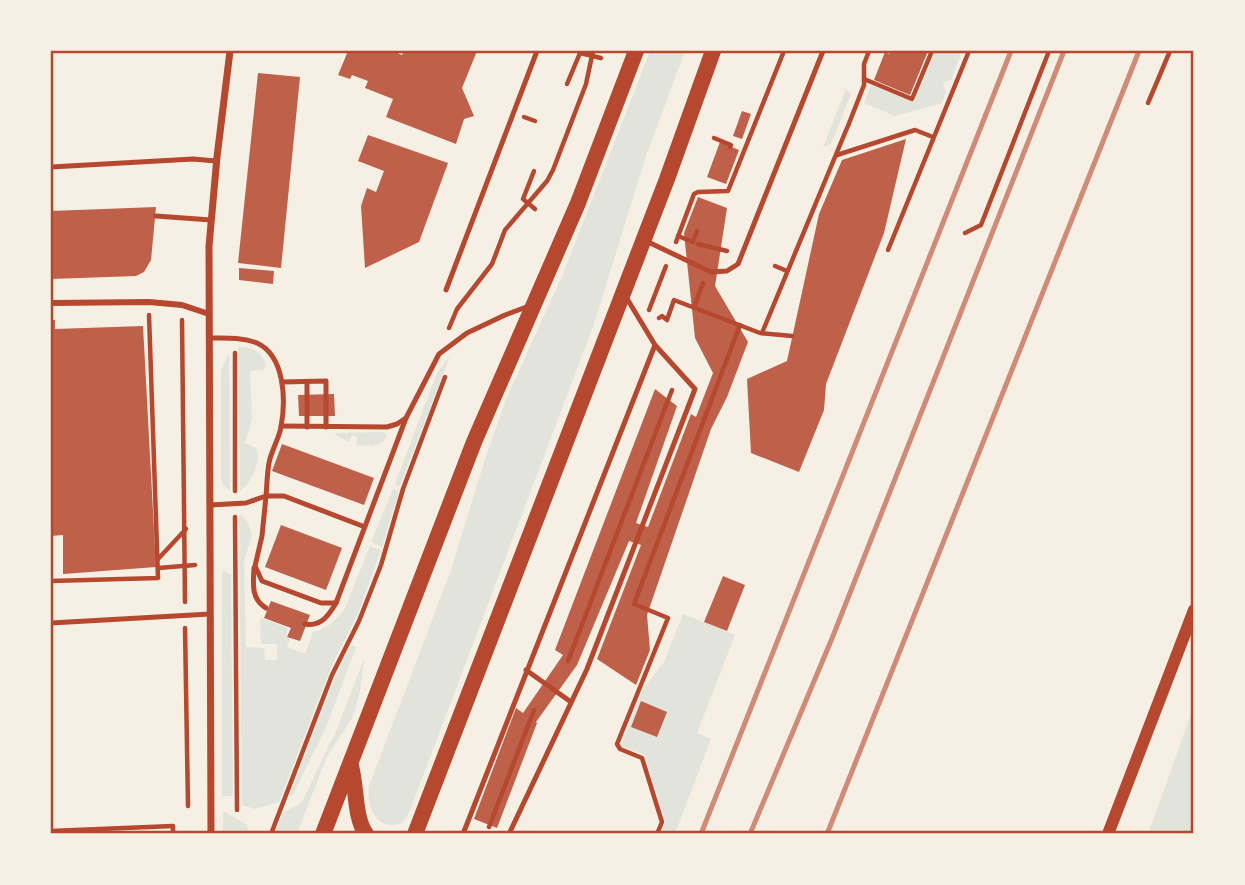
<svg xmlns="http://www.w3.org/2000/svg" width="1245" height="885" font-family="'PT Sans',sans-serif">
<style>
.green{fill:#e2e4dc}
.building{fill:#bf614a}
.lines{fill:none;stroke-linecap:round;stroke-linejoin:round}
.path{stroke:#b5482f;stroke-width:4.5}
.service{stroke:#b5482f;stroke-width:5}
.pedestrian{stroke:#b5482f;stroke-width:6}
.minor{stroke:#b5482f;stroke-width:7}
.tertiary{stroke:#b5482f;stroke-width:12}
.primary{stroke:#b5482f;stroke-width:16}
.rail{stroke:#cf8b77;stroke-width:5}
.neatline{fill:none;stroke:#b5482f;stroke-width:2.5}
</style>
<rect width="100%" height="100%" fill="#f6efe4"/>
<g class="green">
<path d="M650 51H685L646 156 594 324 409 813 402 823C377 832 366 808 369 786L451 570 485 459 506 399 563 274Z"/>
<path d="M935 51H960L961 54 951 80 943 83 946 92 942 103 895 116 864 103 871 85 915 102Z"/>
<path d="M846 89 851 94 831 144 823 147Z"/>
<path d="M238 347C252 346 263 352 266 366L263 370 250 371 252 420 245 443 256 448C262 459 251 485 240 491Z"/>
<path d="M229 353 230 491 224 486 221 479V370Z"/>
<path d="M450 356 400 486 395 484 437 373Z"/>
<path d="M382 432 387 435 384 441 373 446 356 445 358 438 352 435 349 442 335 435 336 433Z"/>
<path d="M393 489 399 491 382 547 371 542Z"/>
<path d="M242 515 249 525 252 535 244 562 246 647 264 648 265 660H277V644H261L260 618 288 628 286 637 290 639 287 647 305 654 313 632C325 631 339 618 345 608L370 546 381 550 358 614 332 665 279 802 255 809 242 805 239 516Z"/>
<path d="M222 571 231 574 233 794 230 796H222Z"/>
<path d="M683 614 735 635 697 733 711 739 675 834H661L666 822 645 755 621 746 643 689 664 662Z"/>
<path d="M351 645 356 647 327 725 293 795 289 797 335 678Z"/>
<path d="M364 659 360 691 356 707 351 720 327 756 297 834H274L283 813 302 802 337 729Z"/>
<path d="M1194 706V834H1148Z"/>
<path d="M223 811 246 824 250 834H223Z"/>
</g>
<g class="building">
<path d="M348 51H393L402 55 404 51H477L462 88 474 116 464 119 456 144 386 117 393 99 365 88 368 81 352 75 350 79 338 75Z"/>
<path d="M890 51H928L910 95 874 80 885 52 889 54Z"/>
<path d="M258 73 300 77 281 268 238 263Z"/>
<path d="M742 111 751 114 742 139 733 136Z"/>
<path d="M368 135 448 163 419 242 365 268 361 206 367 188 376 192 384 171 358 161Z"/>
<path d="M906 139 884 233 826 384 824 410 799 472 751 453 747 379 787 361 819 214 842 160Z"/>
<path d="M720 142 739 150 726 184 707 177Z"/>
<path d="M698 197 727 208 715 286 748 342 727 397 711 429 647 615 650 650 636 685 597 659 641 545 629 541 577 665 536 722 537 723 497 828 474 819 516 708 523 713 563 655 555 650 655 389 677 406 636 523 648 527 691 414 696 417 713 373 695 338 684 233Z"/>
<path d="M156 207 151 260 144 272 136 276 51 279V211Z"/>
<path d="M239 268 274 271 273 284 239 280Z"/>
<path d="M51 320H55V329L143 326 156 567 63 574V535L51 536Z"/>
<path d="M334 394 335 416H299L298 395Z"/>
<path d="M282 444 374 478 364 505 272 471Z"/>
<path d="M281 525 342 548 326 590 265 567Z"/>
<path d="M723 576 745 585 727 631 704 622Z"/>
<path d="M271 601 310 615 300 641 287 637 291 628 264 618Z"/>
<path d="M641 701 667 712 657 737 631 727Z"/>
</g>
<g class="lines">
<g class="path">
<path d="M864 79 912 99 932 51"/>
<path d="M567 84 580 53 601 58"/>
<path d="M1148 103 1170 51"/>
<path d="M524 117 535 121"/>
<path d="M848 126 864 85V64L869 51"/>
<path d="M714 138 731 145 730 147"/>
<path d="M837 155 915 130 933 137"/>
<path d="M534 171 523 199 535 209"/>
<path d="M965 233 981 225 1049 51"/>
<path d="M678 236 693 242 697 231"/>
<path d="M676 242 694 194 698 192 728 191 784 51"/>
<path d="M698 244 727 251"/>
<path d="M888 250 969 51"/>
<path d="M775 266 787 271"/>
<path d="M694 307 703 283"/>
<path d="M649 310 666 266"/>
<path d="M659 318 662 316 667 320 674 300 760 333 792 336"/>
<path d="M182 320 185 602"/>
<path d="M449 328 457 309 492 264 505 230 547 181 553 170 586 84 593 51"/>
<path d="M762 333 847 128"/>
<path d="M235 491V353"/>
<path d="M235 517 237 810"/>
<path d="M158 559 186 529"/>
<path d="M158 568 195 565"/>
<path d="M51 581 158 578 149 315"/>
<path d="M185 628 188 806"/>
<path d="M568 661 672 390"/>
<path d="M489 827 534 710"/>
<path d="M51 831 173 826V834"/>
<path d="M271 834 332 675 359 621 381 565 403 489 445 377"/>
<path d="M657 834 662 822 642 758 620 749 617 744 668 618 634 604 740 325"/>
</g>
<g class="service">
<path d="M51 167 193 159 216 161"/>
<path d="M156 216 211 220"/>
<path d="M644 240 711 272 727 271 738 264 823 51"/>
<path d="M446 290 537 51"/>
<path d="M209 338C225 338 242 337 257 343 285 356 286 400 281 427 279 439 271 451 269 463 267 474 267 485 266 496L246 503 210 505"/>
<path d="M282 382 326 381V427"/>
<path d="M307 382V427"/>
<path d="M281 426 387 427 397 424 406 418"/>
<path d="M365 527 284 496H266L262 536 255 566 262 581 321 603H336L406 418 439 354 467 333 505 315 529 306"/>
<path d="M254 568C253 584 251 599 266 608"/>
<path d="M51 623 210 614"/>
<path d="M305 624C321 627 329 615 336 603"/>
<path d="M526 670 571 702"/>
<path d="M463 834 655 345"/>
<path d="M509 834 587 669 695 389 655 345 626 297"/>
</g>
<path class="pedestrian" d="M51 303 149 302 182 305 209 314"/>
<path class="minor" d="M211 834 209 246 217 157 230 51"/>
<path class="tertiary" d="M1108 834 1194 610"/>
<g class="primary">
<path d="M351 766C357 788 354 817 366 834"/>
<path d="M323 834 474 442 578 203 636 51"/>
<path d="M415 834 667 179 713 51"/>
</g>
<g class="rail">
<path d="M701 834 1011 51"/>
<path d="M750 834 833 636 1064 51"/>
<path d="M827 834 1139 51"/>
</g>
</g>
<rect width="1245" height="885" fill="none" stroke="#f6efe4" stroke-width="105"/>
<rect x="52" y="52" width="1140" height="780" class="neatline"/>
</svg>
